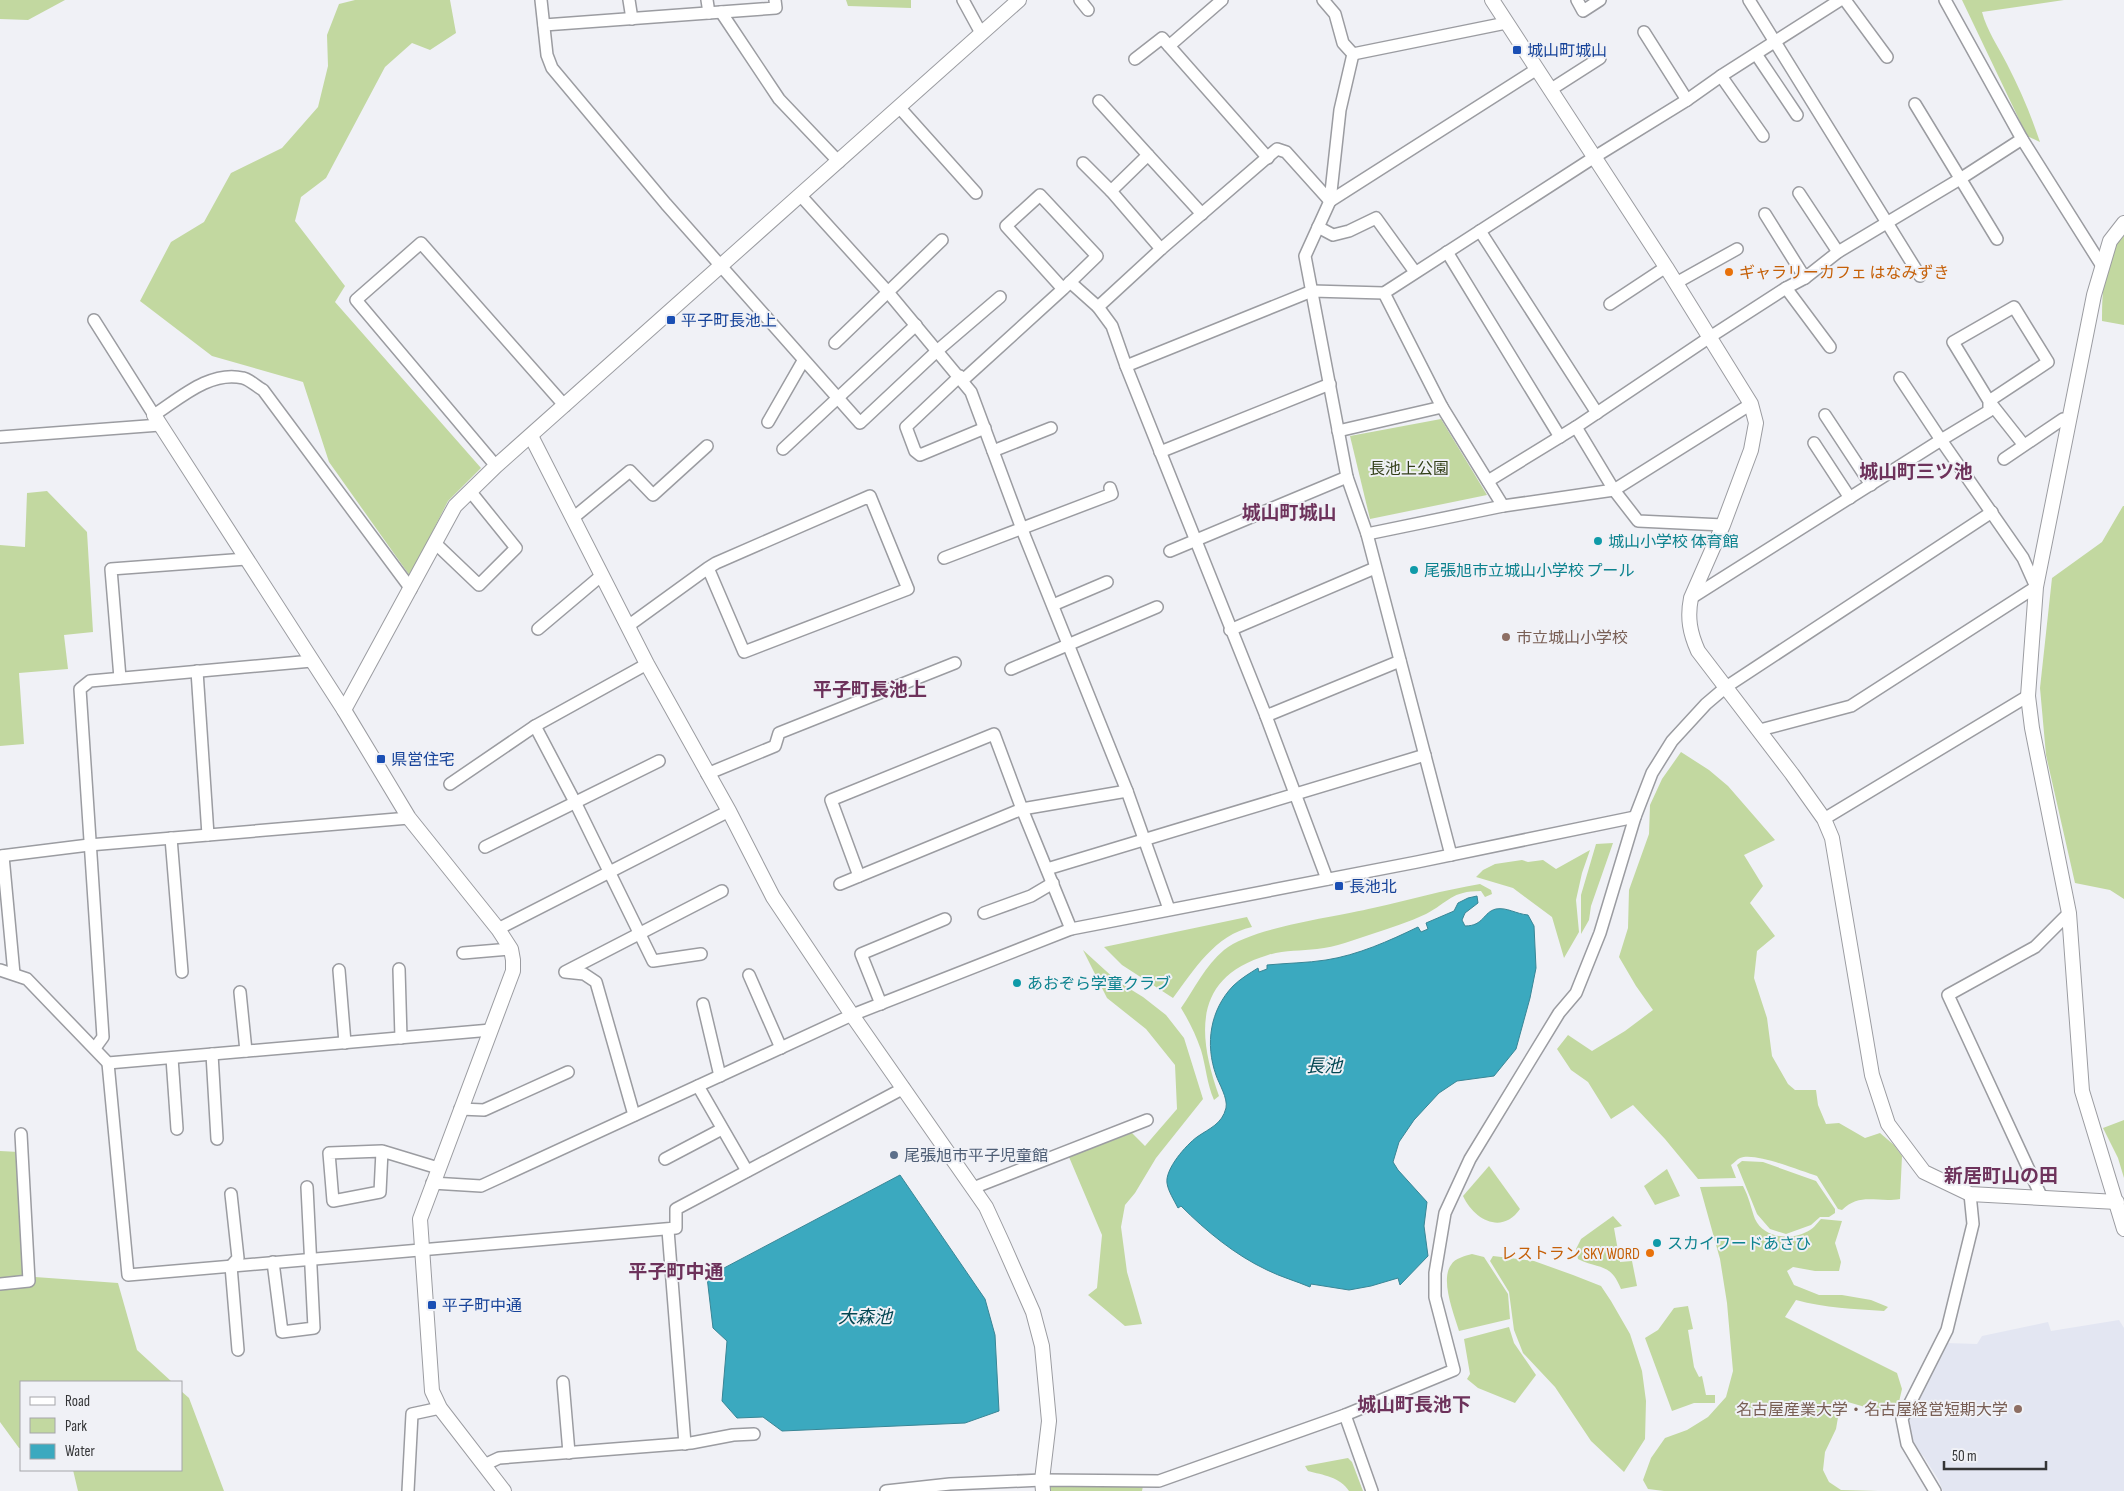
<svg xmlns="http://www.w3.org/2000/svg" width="2124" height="1491" font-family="'Sofia Sans Condensed','Noto Sans JP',sans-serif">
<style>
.built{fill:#e3e6f2}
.green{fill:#c2d8a0}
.water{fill:#3ba9bf;stroke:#398696}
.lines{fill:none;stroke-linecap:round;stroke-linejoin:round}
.minor-casing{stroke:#9b9ca1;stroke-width:14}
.tertiary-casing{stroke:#9b9ca1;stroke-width:16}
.minor{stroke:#fff;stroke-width:11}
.tertiary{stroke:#fff;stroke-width:14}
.transit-dot{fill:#1a4fb4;stroke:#f0f1f6;stroke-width:2}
.food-dot{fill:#e8710a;stroke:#f0f1f6;stroke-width:2}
.culture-dot{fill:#0f9aa8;stroke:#f0f1f6;stroke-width:2}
.education-dot{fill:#8d6e63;stroke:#f0f1f6;stroke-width:2}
.service-dot{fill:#5c6f8a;stroke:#f0f1f6;stroke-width:2}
.labels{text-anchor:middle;stroke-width:4;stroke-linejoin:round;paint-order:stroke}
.transit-label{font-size:16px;fill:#164399;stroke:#f0f1f6;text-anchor:start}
.food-label{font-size:16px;fill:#c56008;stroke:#f0f1f6;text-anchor:start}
.park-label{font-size:16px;fill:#334019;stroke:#f0f1f6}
.culture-label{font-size:16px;fill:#0d838f;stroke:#f0f1f6;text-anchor:start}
.education-label{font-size:16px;fill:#785e54;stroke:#f0f1f6;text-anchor:start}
.service-label{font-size:16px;fill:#4e5e75;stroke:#f0f1f6;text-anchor:start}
.water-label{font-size:18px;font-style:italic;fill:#034753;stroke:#f0f1f6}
.quarter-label{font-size:19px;font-weight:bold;fill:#6d325b;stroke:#f0f1f6}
</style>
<rect width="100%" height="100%" fill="#f0f1f6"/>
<path class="built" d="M2119 1320 2124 1328V1491H1943L1938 1479 1924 1457 1908 1439 1907 1425 1917 1393 1947 1343 1977 1344 1982 1336 2048 1322 2051 1331Z"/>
<g class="green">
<path d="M0 0H65L28 20 0 19Z"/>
<path d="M355 0H450L456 33 430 50 412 43 385 67 326 178 301 197 295 221 345 286 335 302 481 468 448 501 410 576 329 462 303 382 212 356 140 301 171 242 204 222 231 173 282 148 318 107 328 66 327 35 339 4Z"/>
<path d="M846 0H911V8L848 6Z"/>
<path d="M1962 0H2064L1982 12C1987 31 1998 46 2007 64 2020 89 2031 115 2040 142L2027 136Z"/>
<path d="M2124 234V325L2102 321C2102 290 2103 260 2124 234Z"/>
<path d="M1441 419 1487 495 1370 519 1350 436Z"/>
<path d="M47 491 87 532 93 632 64 635 68 669 19 673 24 744 0 746V545L25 547 27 493Z"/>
<path d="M2123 506H2124V899L2110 890 2075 883 2046 755 2040 688 2052 578 2102 542Z"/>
<path d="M1681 752 1709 770 1728 786 1775 840 1744 855 1763 886 1750 903 1775 936 1757 951 1754 978 1767 1018 1772 1056 1788 1084 1795 1090H1816L1818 1105 1826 1124 1839 1123 1865 1138 1880 1133 1894 1145 1902 1156 1900 1199C1877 1203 1860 1192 1842 1210L1838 1209 1817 1176C1800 1171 1756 1152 1740 1158 1737 1159 1734 1163 1731 1165L1736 1178 1698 1179 1665 1139 1633 1105 1611 1119 1588 1082 1571 1070 1557 1049 1568 1035 1592 1051 1625 1031 1653 1010 1636 986 1619 957 1628 928 1629 890 1649 834 1650 805 1662 779Z"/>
<path d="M1613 843 1591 906 1589 920 1581 934V895L1596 844Z"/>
<path d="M1590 850 1582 873 1576 900 1579 932 1564 958 1552 917 1513 888 1476 877 1483 870 1495 864 1522 860 1528 862 1543 860 1556 869Z"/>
<path d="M1480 884 1491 890 1492 894 1485 897 1481 891C1451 891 1449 902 1426 914 1409 922 1390 928 1372 934 1354 940 1336 947 1317 949 1301 951 1284 950 1268 955 1193 977 1197 1034 1219 1096L1214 1100C1207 1084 1206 1067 1201 1050 1196 1035 1189 1021 1181 1008 1195 988 1205 966 1224 950 1252 927 1336 917 1373 908 1409 900 1444 890 1480 884Z"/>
<path d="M1247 917 1252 927C1215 935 1194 970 1173 998L1122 965 1104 947Z"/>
<path d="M1083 950 1117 981 1143 997 1166 1015 1184 1038 1203 1099 1156 1158 1135 1193 1125 1205 1121 1227 1127 1272 1142 1324 1125 1326 1088 1295 1097 1288 1102 1235 1069 1157 1132 1133 1145 1146 1177 1109 1175 1065 1146 1029 1107 998Z"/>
<path d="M2124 1120V1178L2118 1158 2103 1128Z"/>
<path d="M0 1151 19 1152 35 1277 118 1283 137 1350 172 1382H21V1448H19L0 1422Z"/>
<path d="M1742 1161 1763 1162 1816 1181 1835 1209V1213L1829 1217H1820L1811 1225 1786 1234 1770 1229 1757 1214 1737 1165Z"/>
<path d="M1489 1166 1520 1209C1502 1235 1474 1220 1463 1196Z"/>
<path d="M1667 1169 1680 1196 1655 1205 1644 1186Z"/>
<path d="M1743 1186C1749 1197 1751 1208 1755 1219 1764 1239 1793 1241 1810 1230 1814 1228 1817 1223 1821 1219L1842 1221 1835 1243 1841 1262 1839 1271H1815L1793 1267 1787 1271 1794 1285 1819 1295H1842L1871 1300 1888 1307 1884 1311C1854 1309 1825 1308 1796 1300L1785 1317 1897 1373 1902 1389 1898 1406 1882 1412 1841 1400 1836 1429 1825 1452 1823 1470 1829 1482 1841 1490 1878 1491H1664L1648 1489 1643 1480 1651 1458 1665 1438 1687 1430 1708 1417 1726 1397 1733 1371 1727 1303 1720 1259 1700 1187Z"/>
<path d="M1613 1216 1622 1226 1614 1228 1620 1262 1632 1261 1637 1286 1621 1289C1610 1262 1600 1270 1578 1259L1576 1249 1581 1239Z"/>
<path d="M1472 1254 1484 1257 1508 1294 1510 1319 1459 1331C1454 1314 1440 1280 1451 1265 1455 1258 1465 1256 1472 1254Z"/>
<path d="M1493 1256 1534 1261 1573 1275 1601 1286 1611 1301 1630 1334 1642 1371 1646 1401 1645 1439 1624 1472 1591 1441 1555 1387 1523 1353 1514 1330 1509 1292 1490 1261Z"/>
<path d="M1688 1306 1693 1329 1688 1330 1694 1367 1699 1377 1702 1376 1706 1395H1715V1403H1694L1672 1411 1645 1338 1658 1330 1674 1308Z"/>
<path d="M1509 1327 1514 1343 1536 1375 1515 1403 1478 1388 1467 1379 1470 1374 1464 1339Z"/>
<path d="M181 1391 189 1398 224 1491H78L73 1470H181Z"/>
<path d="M1348 1458 1352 1462 1363 1491H1349C1340 1477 1323 1475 1308 1471L1305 1466Z"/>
<path d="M1143 1486 1142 1491H1051L1050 1487Z"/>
</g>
<g class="water">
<path d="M1477 896 1478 903 1465 913 1462 920 1465 926C1484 926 1483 912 1496 909 1507 907 1516 914 1528 915L1534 926 1536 968 1530 998 1516 1049 1494 1076 1457 1081 1439 1093 1414 1120 1399 1142 1393 1162 1398 1170 1427 1202 1424 1226 1428 1256 1400 1285 1398 1278 1371 1286 1349 1290 1311 1284 1310 1287C1296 1281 1281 1277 1267 1270 1235 1255 1206 1231 1181 1206L1178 1208C1174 1200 1168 1191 1167 1183 1165 1169 1186 1145 1197 1137 1210 1128 1222 1124 1226 1108 1228 1098 1219 1084 1216 1075 1205 1044 1210 1010 1233 986 1240 979 1250 973 1258 968L1259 972 1267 969V965C1287 963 1307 963 1326 960 1358 955 1389 941 1418 927L1421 932 1428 929 1426 923 1454 911 1458 903 1468 898Z"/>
<path d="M900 1175 985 1299 995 1335 999 1411 965 1423 782 1431 763 1417 737 1418 722 1401 727 1341 713 1328 707 1277Z"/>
</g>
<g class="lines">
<defs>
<g id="minor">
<path d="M541 0 547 55 552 68 666 204 860 423 938 350 1000 297"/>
<path d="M629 0 632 19"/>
<path d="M707 0 709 13"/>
<path d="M963 0 981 33"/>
<path d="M1080 0 1088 10"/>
<path d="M1323 0 1335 14 1343 43 1353 54"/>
<path d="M1577 0 1583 11 1600 0"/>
<path d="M1749 0 1920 276"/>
<path d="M1845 0 1887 57"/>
<path d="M1945 0 2022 139"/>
<path d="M721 12 779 99 839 162"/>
<path d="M544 25 776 8 775 0"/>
<path d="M1644 32 1687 100"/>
<path d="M1169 46 1222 0"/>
<path d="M1353 54 1340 110 1330 201 1305 256 1347 477 1367 534 1451 855"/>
<path d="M1353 54 1506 23"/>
<path d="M1756 54 1797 115"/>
<path d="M1135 59 1162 38 1268 158"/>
<path d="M1721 76 1763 136"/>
<path d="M1550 90 1600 58"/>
<path d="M1099 101 1148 155"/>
<path d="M1915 104 1997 239"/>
<path d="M899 107 976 193"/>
<path d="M1083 163 1111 191"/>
<path d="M1799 193 1838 252"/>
<path d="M801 196 887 291 971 392 1025 537 1127 791 1169 909"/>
<path d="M1330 201 1537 69"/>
<path d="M1765 214 1805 278"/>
<path d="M1318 227 1333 235 1349 231 1376 218 1415 272"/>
<path d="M1480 231 1597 413"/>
<path d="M1161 249 1111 191 1148 155 1202 214"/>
<path d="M1447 252 1560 437"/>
<path d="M1070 282 1098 307"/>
<path d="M1676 283 1737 249"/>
<path d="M1786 288 1830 347"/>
<path d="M1384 293 1442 407 1503 506"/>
<path d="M1610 304 1666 267"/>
<path d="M94 320 154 415C179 399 210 370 243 378 249 379 257 387 263 390L411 589"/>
<path d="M835 343 942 240"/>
<path d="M1126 366 1112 326 1098 307 1161 249 1277 149 1286 152 1330 201"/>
<path d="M960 376 906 427 915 451 920 455 985 428"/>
<path d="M1900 378 1941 440 1989 411V401L2048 362 2014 307 1953 342 1989 401 2023 444"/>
<path d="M963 380 1063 289 1097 256 1040 195 1006 226 1063 289"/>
<path d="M1825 415 1871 485"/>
<path d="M768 422 803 361"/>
<path d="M1338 431 1442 407"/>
<path d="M0 437 160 425"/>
<path d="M1814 443 1850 498"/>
<path d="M783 449 916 325"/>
<path d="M993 451 1051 428"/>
<path d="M1160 452 1330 384"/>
<path d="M2004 459 2063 419 2069 422"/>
<path d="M496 466 356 300 421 243 565 406"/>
<path d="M1488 481 1576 427"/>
<path d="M573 518 630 471 653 495 707 446"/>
<path d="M1723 525 1638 521 1614 490 1576 427 1710 337 1786 288 1805 278 1838 252 1960 179 2022 139 2102 266"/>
<path d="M1367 534 1503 506 1614 490 1751 404"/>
<path d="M435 543 479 585 516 548 470 491"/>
<path d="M1170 551 1347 477"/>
<path d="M944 558 1112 494 1110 488"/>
<path d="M1691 598 1941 440 2023 558 2036 587 1851 706 1760 730"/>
<path d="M1053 605 1107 582"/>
<path d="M628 626 708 568 716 563 870 496 908 589 744 652 708 568"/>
<path d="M538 629 602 575"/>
<path d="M1230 630 1375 568"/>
<path d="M1011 669 1157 607"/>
<path d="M197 671 208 835"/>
<path d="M120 678 111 569 246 559"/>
<path d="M1266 716 1400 661"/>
<path d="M535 726 575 802 653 961 701 954"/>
<path d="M707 774 775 746 779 733 955 663"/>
<path d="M450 784 535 726 647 664"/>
<path d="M1824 819 2028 696"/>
<path d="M171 838 182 972"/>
<path d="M485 847 659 761"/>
<path d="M0 856 89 845 409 818"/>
<path d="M3 856 14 974"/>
<path d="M1047 869 1425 755"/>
<path d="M859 876 831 800 994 734 1022 809 1071 929"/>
<path d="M1327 879 1266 716 1126 366 1312 291 1384 293 1593 158 1687 100 1721 76 1840 0"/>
<path d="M840 884 1022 809 1127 791"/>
<path d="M984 913 1031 896 1053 883"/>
<path d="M498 929 729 811"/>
<path d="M463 953 511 949"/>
<path d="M399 969 401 1038"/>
<path d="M0 970 27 979 108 1063 491 1030"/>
<path d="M339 970 345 1043"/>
<path d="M749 975 781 1048"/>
<path d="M240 992 246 1051"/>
<path d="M703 1004 720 1076"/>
<path d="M881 1004 861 954 945 919"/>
<path d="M95 1048 103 1037 80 689 90 681 312 661"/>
<path d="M212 1054 217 1139"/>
<path d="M172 1058 177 1129"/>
<path d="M108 1063 128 1275 676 1228V1209L904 1088"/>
<path d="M698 1086 747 1171"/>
<path d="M460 1109 484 1110 568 1072"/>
<path d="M634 1115 596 982 584 974 565 972 722 891"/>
<path d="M382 1151 380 1192 333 1201 329 1153 382 1151 438 1168"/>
<path d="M665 1159 722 1129"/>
<path d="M432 1183 481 1186 852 1015 1071 929 1417 862 1635 817"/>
<path d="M973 1188 1147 1120"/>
<path d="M231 1194 238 1258 231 1266 238 1350"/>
<path d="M2042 1198 1948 995 2035 947 2069 913"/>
<path d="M668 1230 685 1444"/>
<path d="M273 1262 282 1332 314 1328 307 1187"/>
<path d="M0 1284 29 1281 21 1134"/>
<path d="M563 1382 569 1453"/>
<path d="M1345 1415 1372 1491"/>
<path d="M484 1465 499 1458 691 1443 733 1435 754 1434"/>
<path d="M408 1491 412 1414 440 1408"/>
<path d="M886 1491 950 1484 1042 1480 1159 1481 1345 1415 1454 1370 1435 1297V1273L1445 1213 1470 1159 1559 1013 1576 993 1600 933 1635 817 1652 773 1672 741 1706 704 1726 687 1992 512"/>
<path d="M1935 1491 1907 1444 1902 1419 1947 1330 1973 1224 1970 1194"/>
</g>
<g id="tertiary">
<path d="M1492 0 1666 267 1751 404 1756 423 1751 450 1723 525 1691 598C1687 618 1690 633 1698 651L1792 774 1824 819 1832 838 1872 1075 1888 1124 1924 1172 1970 1194 2117 1202"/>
<path d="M2124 223 2110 241 2094 295 2036 587 2028 696 2032 728 2069 913 2082 1091 2124 1229"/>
<path d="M154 415 344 710 409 818 498 929 511 949 513 960V971L420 1219 432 1391 440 1408 504 1491"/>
<path d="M531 436 647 664 729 811 773 897 852 1015 986 1207 1003 1244 1033 1312 1042 1346 1049 1421 1042 1480 1043 1491"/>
<path d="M344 710 455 506 496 466 1019 0"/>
</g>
</defs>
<use href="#minor" class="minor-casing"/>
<use href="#tertiary" class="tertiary-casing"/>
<use href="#minor" class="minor"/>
<use href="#tertiary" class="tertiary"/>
</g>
<g class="transit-dot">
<rect x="1512" y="45" width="10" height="10" rx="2.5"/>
<rect x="666" y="315" width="10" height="10" rx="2.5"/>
<rect x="376" y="754" width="10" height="10" rx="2.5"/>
<rect x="1334" y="881" width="10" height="10" rx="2.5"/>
<rect x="427" y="1300" width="10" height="10" rx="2.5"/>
</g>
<g class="food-dot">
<circle cx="1729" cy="272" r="5"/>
<circle cx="1650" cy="1253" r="5"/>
</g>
<g class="culture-dot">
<circle cx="1598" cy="541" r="5"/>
<circle cx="1414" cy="570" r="5"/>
<circle cx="1017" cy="983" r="5"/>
<circle cx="1657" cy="1243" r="5"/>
</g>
<g class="education-dot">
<circle cx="1506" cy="637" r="5"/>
<circle cx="2018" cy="1409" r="5"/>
</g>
<circle class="service-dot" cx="894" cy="1155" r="5"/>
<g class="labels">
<g class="transit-label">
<text x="1527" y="56">城山町城山</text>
<text x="681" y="326">平子町長池上</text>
<text x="391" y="765">県営住宅</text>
<text x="1349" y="892">長池北</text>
<text x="442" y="1311">平子町中通</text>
</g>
<g class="food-label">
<text x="1739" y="278">ギャラリーカフェ はなみずき</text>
<text x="1640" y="1259" text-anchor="end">レストラン SKY WORD</text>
</g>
<g class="park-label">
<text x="1409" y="474">長池上公園</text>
</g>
<g class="culture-label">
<text x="1608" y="547">城山小学校 体育館</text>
<text x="1424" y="576">尾張旭市立城山小学校 プール</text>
<text x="1027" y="989">あおぞら学童クラブ</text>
<text x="1667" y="1249">スカイワードあさひ</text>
</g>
<g class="education-label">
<text x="1516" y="643">市立城山小学校</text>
<text x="2008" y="1415" text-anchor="end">名古屋産業大学・名古屋経営短期大学</text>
</g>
<g class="service-label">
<text x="904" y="1161">尾張旭市平子児童館</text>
</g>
<g class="water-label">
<text x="1324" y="1072">長池</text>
<text x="865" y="1323">大森池</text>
</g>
<g class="quarter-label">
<text x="1916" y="478">城山町三ツ池</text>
<text x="1289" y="519">城山町城山</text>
<text x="870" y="696">平子町長池上</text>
<text x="2001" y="1182">新居町山の田</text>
<text x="676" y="1278">平子町中通</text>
<text x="1414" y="1411">城山町長池下</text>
</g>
</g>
<rect x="20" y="1381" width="162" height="90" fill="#f0f1f6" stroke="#a5a6aa"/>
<rect x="30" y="1397" width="25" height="8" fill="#ffffff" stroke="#a5a6aa"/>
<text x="65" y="1406" font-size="15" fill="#343537">Road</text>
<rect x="30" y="1418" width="25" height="15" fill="#c2d8a0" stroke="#a5a6aa"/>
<text x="65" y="1431" font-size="15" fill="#343537">Park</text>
<rect x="30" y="1444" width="25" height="15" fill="#3ba9bf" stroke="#a5a6aa"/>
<text x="65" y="1456" font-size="15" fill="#343537">Water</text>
<path d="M1944 1461v8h102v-8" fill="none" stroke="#343537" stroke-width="2.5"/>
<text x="1952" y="1461" font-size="15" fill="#343537" stroke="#f0f1f6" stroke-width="4" paint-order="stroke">50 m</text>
</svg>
